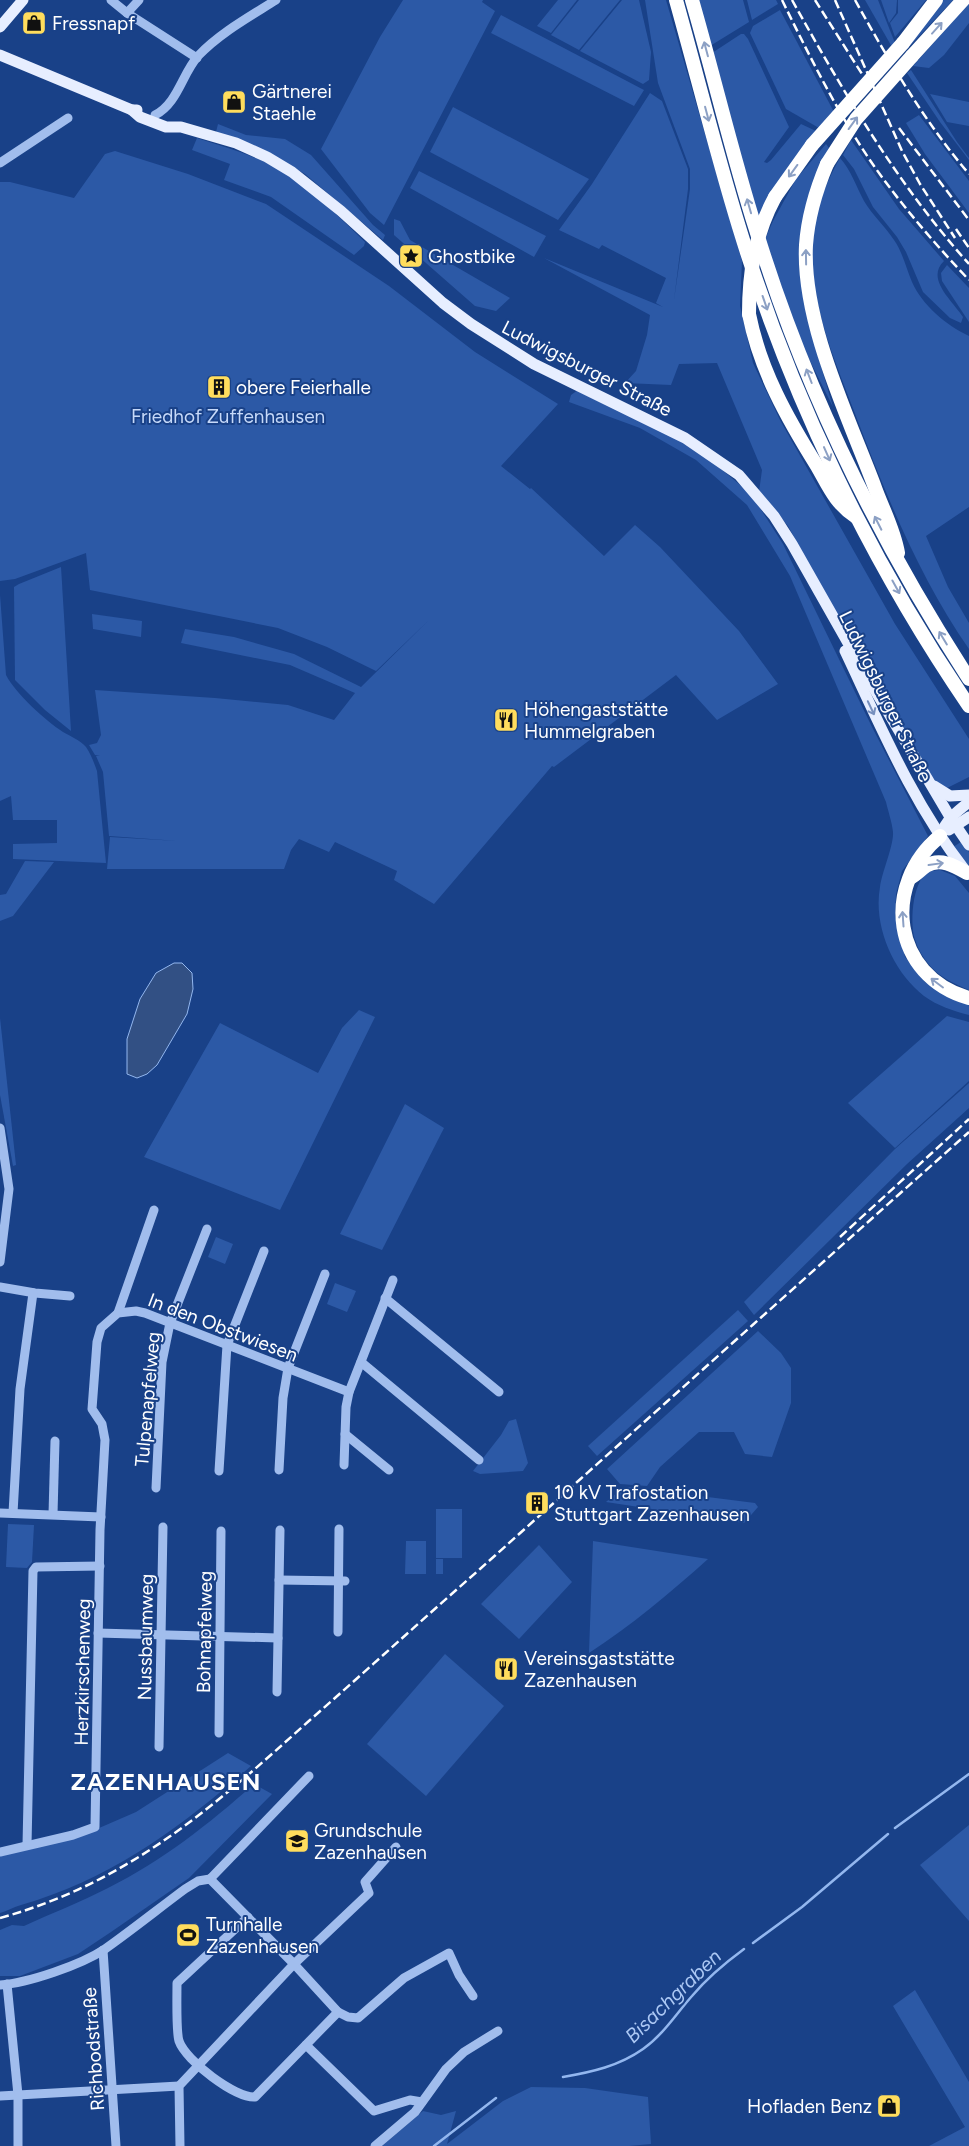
<svg xmlns="http://www.w3.org/2000/svg" width="969" height="2146" font-family="Figtree,sans-serif">
<style>
.green{fill:#2c59a6}
.water{fill:#325084;stroke:#93b7ef}
.lines{fill:none;stroke-linecap:round;stroke-linejoin:round}
.stream{stroke:#93b7ef;stroke-width:2.5}
.minor{stroke:#a1bded;stroke-width:9}
.major{stroke:#e7eeff;stroke-width:11}
.highway{stroke:#fff;stroke-width:14}
.rail{stroke:#fff;stroke-width:2.5;stroke-dasharray:9 4;stroke-linecap:butt}
.highway-bridge{stroke:#fff;stroke-width:14}
.oneway{stroke:#8ca0c4}
.oneway2{stroke:#768fbe}
.labels{text-anchor:middle;stroke-width:4;stroke-linejoin:round;paint-order:stroke}
.poi-label{font-size:19px;fill:#fff;stroke:#194188;text-anchor:start}
.street-label{font-size:19px;fill:#fff;stroke:#194188}
.park-label{font-size:19px;fill:#c6d9f9;stroke:#194188}
.water-label{font-size:20px;font-style:italic;fill:#acc8f4;stroke:#194188}
.district-label{font-size:24px;font-weight:bold;letter-spacing:1px;fill:#fff;stroke:#194188}
</style>
<rect width="100%" height="100%" fill="#194188"/>
<g class="green">
<path d="M403 0H483L482 2 495 11 384 225 370 213 321 149 380 37Z"/>
<path d="M558 0H577L551 33 537 26Z"/>
<path d="M579 0H620L579 50 551 35Z"/>
<path d="M622 0H639L651 52 649 80 643 84 580 51Z"/>
<path d="M645 0H666L742 261 740 306 753 363 780 420 895 624 969 739V777L945 789 932 779 871 676 788 526 759 492 762 470 717 363 679 364 671 385 625 383 636 371 647 335 650 315 544 258 663 307 656 303 666 278 602 245 599 249 559 230 592 184 650 93 662 101 688 169V189L674 300 690 189V169L658 83Z"/>
<path d="M698 0H743L749 22 710 46Z"/>
<path d="M747 0H776L778 4 752 20Z"/>
<path d="M865 0H878L895 43 892 47Z"/>
<path d="M881 0H897L896 13 889 23Z"/>
<path d="M898 0H926L895 37 890 23 898 13Z"/>
<path d="M941 0H953L908 48Z"/>
<path d="M969 3V23L944 55 929 68 913 66Z"/>
<path d="M780 10 834 112 819 128 786 109 750 33 753 26Z"/>
<path d="M501 15 644 90 634 106 491 33Z"/>
<path d="M741 34H744L748 39 789 127 764 162 767 163 771 160 801 124 816 131C793 159 774 186 758 218L712 53Z"/>
<path d="M911 70 957 142 969 158V160L940 122 907 73Z"/>
<path d="M930 94 969 102V126L947 122Z"/>
<path d="M453 107 589 179 558 220 430 152Z"/>
<path d="M919 115 969 181V213L925 154 906 123Z"/>
<path d="M218 124 246 135 285 139 311 155 373 225 385 235 383 240 305 174 268 153 216 132Z"/>
<path d="M197 138C228 148 262 157 289 176 317 194 341 219 365 242L364 246 354 255 271 197 224 180 230 164 192 150Z"/>
<path d="M851 140 899 209 944 261C925 279 953 301 963 317L961 323 950 318 923 292 906 252 897 237 873 207 854 169 843 155Z"/>
<path d="M826 144 829 148 802 267 810 329 833 407 797 335 763 244 773 221 796 179Z"/>
<path d="M115 151 188 174 266 204 389 286 475 352 558 404 501 466 530 489 531 488 604 556 635 525 660 547 739 631 778 684 717 720 676 675 554 767 552 766 434 904 394 880 397 871 335 842 329 852 299 839 291 850 284 869H107L110 837 178 841 109 836 103 772 96 756H100L95 755 89 745 97 743 101 735 95 690 215 698 288 705 334 720 355 693 290 665 181 643 185 629 234 637 294 654 361 687 429 620 376 671 327 647 278 628 90 590 86 553 15 579 0 581V182H10L74 198 105 154Z"/>
<path d="M840 158C851 170 856 186 864 201 872 215 885 226 894 240 903 253 906 268 912 282 922 305 946 325 969 336V507L926 536 948 587 969 623V649C919 577 885 493 854 411 836 363 816 318 812 266 809 227 821 191 840 158Z"/>
<path d="M419 171 546 236 534 257 410 188Z"/>
<path d="M394 219 400 221 410 240 510 298 496 311 475 306 394 235Z"/>
<path d="M947 265 969 288V322L942 281 941 273Z"/>
<path d="M578 390 661 429 715 464 751 494 783 544 872 727 928 836 902 871 896 894 895 916 905 957 925 982 956 1001 969 1003V1015C953 1011 938 1006 924 996 893 972 873 926 880 887 882 872 894 845 893 832 892 822 888 811 886 802L790 576 747 505 696 460 640 428 569 402 571 395Z"/>
<path d="M61 567 71 731 45 710 15 680 14 587 19 584Z"/>
<path d="M0 595 6 675C16 694 45 720 63 732 70 736 80 740 86 747 91 754 94 763 97 771L106 863 13 859V844L57 843V820H13L11 796 0 801Z"/>
<path d="M92 614 142 621 141 637 93 629Z"/>
<path d="M961 842 969 852V866L953 847Z"/>
<path d="M25 861 54 862 13 916 0 921V895L6 894Z"/>
<path d="M940 870 955 876 969 893V990C953 983 938 977 927 962 923 957 918 949 916 942 909 927 912 881 928 872 931 871 936 870 940 870Z"/>
<path d="M359 1010 375 1017 280 1210 144 1157 220 1023 318 1073 342 1028Z"/>
<path d="M947 1016 969 1022V1081L895 1148 848 1103Z"/>
<path d="M0 1018 16 1165 13 1166 0 1095Z"/>
<path d="M969 1083V1108L907 1164 754 1315 744 1302 895 1149Z"/>
<path d="M405 1104 444 1128 382 1250 340 1234Z"/>
<path d="M216 1237 233 1244 225 1264 208 1257Z"/>
<path d="M335 1283 356 1291 347 1312 327 1304Z"/>
<path d="M738 1310 748 1321 597 1456 588 1446Z"/>
<path d="M758 1331 781 1353 791 1368V1403L772 1457 745 1454 734 1432H699L660 1467 647 1486 620 1484 607 1469Z"/>
<path d="M516 1419 528 1463 523 1471 480 1474 473 1471 501 1435 509 1421Z"/>
<path d="M629 1487 755 1503 758 1507 744 1523 606 1502 619 1491Z"/>
<rect x="436" y="1509" width="26" height="49"/>
<path d="M8 1524 34 1525 32 1562 27 1568 6 1567Z"/>
<path d="M406 1541H426V1574H405Z"/>
<path d="M593 1541 708 1559C670 1593 632 1625 589 1653Z"/>
<path d="M539 1545 572 1582 519 1639 481 1604Z"/>
<rect x="436" y="1559" width="7" height="15"/>
<path d="M445 1654 504 1706 426 1796 367 1744Z"/>
<path d="M228 1753 251 1766C181 1827 112 1879 21 1905 14 1907 7 1911 0 1913V1855L83 1835 136 1812Z"/>
<path d="M254 1784 272 1794 189 1878 111 1932 78 1954 20 1976H0V1930L12 1925 24 1926C52 1913 81 1902 108 1888 162 1861 209 1824 254 1784Z"/>
<path d="M969 1825V1921L920 1865Z"/>
<path d="M915 1990 969 2082V2146H929L965 2127 893 2006Z"/>
<path d="M531 2087 585 2088 648 2097 651 2144 629 2146H382L423 2111 441 2115 456 2111 447 2144 503 2101Z"/>
</g>
<path class="water" d="M174 963H182L192 973 193 989 187 1014 157 1065 147 1074 137 1078 127 1074V1039L140 999 156 973Z"/>
<g class="lines">
<g class="stream">
<path d="M895 1828 969 1774"/>
<path d="M753 1943 802 1907 888 1834"/>
<path d="M563 2077C592 2072 619 2066 643 2049 663 2035 676 2014 692 1996 707 1978 725 1963 744 1949"/>
<path d="M434 2146 496 2098"/>
</g>
<g class="minor">
<path d="M111 0 127 13 197 58"/>
<path d="M127 13 139 0"/>
<path d="M155 115C178 103 182 74 198 56 220 33 249 17 276 0"/>
<path d="M0 163 68 118"/>
<path d="M0 1128 9 1189 0 1262"/>
<path d="M0 1287 35 1293 70 1296"/>
<path d="M385 1298 499 1392"/>
<path d="M118 1313 154 1210"/>
<path d="M361 1362 479 1460"/>
<path d="M345 1434 389 1470"/>
<path d="M344 1465 346 1407 349 1392 393 1280"/>
<path d="M279 1470 283 1398 288 1368 325 1274"/>
<path d="M219 1471 227 1345 264 1251"/>
<path d="M156 1488 162 1362 170 1323 207 1229"/>
<path d="M0 1513 101 1517"/>
<path d="M13 1513 20 1389 33 1293"/>
<path d="M53 1514 55 1441"/>
<path d="M279 1580 345 1581"/>
<path d="M338 1632 339 1529"/>
<path d="M98 1633 278 1638"/>
<path d="M277 1692 280 1530"/>
<path d="M219 1733 221 1531"/>
<path d="M159 1747 163 1527"/>
<path d="M27 1845 33 1571 36 1567 100 1566"/>
<path d="M0 1852 73 1835 95 1827 100 1530 105 1440 102 1424 92 1409 97 1342 101 1328 118 1313 136 1311 145 1313 349 1392"/>
<path d="M210 1879 294 1964 338 2012 348 2017 358 2018 404 1978 449 1953 459 1975 473 1996"/>
<path d="M210 1879 309 1776"/>
<path d="M248 1917 177 1983C177 1996 176 2031 179 2041 186 2061 235 2098 255 2097L338 2012"/>
<path d="M103 1950 116 2146"/>
<path d="M7 1984 18 2095V2146"/>
<path d="M0 1985C28 1983 81 1965 105 1949 132 1930 158 1909 185 1889L198 1881 210 1879"/>
<path d="M306 2045 374 2111 410 2100 422 2102"/>
<path d="M0 2096 179 2086"/>
<path d="M180 2146 179 2086 294 1964 369 1893 365 1882 396 1847"/>
<path d="M375 2146 415 2112 446 2069 464 2052 498 2031"/>
</g>
<g class="major">
<path d="M0 27 23 0"/>
<path d="M0 55 132 110H137"/>
<path d="M132 110 140 117 166 127H181L236 143 267 157 292 172 341 211 443 303 471 324 534 364 685 438 739 475 774 516 792 544 869 680 950 817 969 845"/>
<path d="M845 651C881 727 913 804 965 870"/>
<path d="M934 786 950 796 969 795"/>
<path d="M949 830 969 817"/>
<path d="M940 836C946 820 956 812 969 802"/>
</g>
<g class="highway">
<path d="M676 0C697 75 716 152 739 227 790 395 870 561 969 706"/>
<path d="M692 0C714 76 732 154 756 230 804 388 879 540 969 679"/>
<path d="M903 43 936 0"/>
<path d="M912 56 963 0"/>
<path d="M827 164C816 190 808 217 806 245 802 321 847 414 874 485 882 508 894 529 898 553"/>
<path d="M775 197 812 145"/>
<path d="M749 314C760 370 787 418 817 466 829 487 835 503 856 517"/>
<path d="M940 836C881 885 892 976 969 998"/>
<path d="M910 878C916 875 920 870 926 866 940 857 955 866 967 873"/>
</g>
<g class="rail">
<path d="M782 0C810 57 838 114 874 166 903 207 935 244 969 280"/>
<path d="M792 0C844 93 898 185 969 264"/>
<path d="M815 0 862 74"/>
<path d="M835 0 902 151 920 184 955 238"/>
<path d="M855 0C889 61 924 121 969 174"/>
<path d="M899 128 969 220"/>
<path d="M956 229 969 248"/>
<path d="M840 1237 969 1119"/>
<path d="M0 1918C130 1882 213 1807 310 1720 367 1670 423 1619 480 1569 643 1423 806 1277 969 1132"/>
</g>
<g class="highway-bridge">
<path d="M812 145 903 43"/>
<path d="M827 164 856 119 912 56"/>
<path d="M749 314C749 272 755 234 775 197"/>
</g>
</g>
<defs><path id="oneway-shaft" d="M-6 0H5M1.5-3L5.5 0L1.5 3" fill="none" stroke-width="1.6" stroke-linecap="round" stroke-linejoin="round" transform="scale(1.25)"/></defs>
<g class="oneway">
<use href="#oneway-shaft" transform="translate(937 28) rotate(-48)"/>
<use href="#oneway-shaft" transform="translate(706 49) rotate(-105)"/>
<use href="#oneway-shaft" transform="translate(707 114) rotate(75)"/>
<use href="#oneway-shaft" transform="translate(853 123) rotate(-54)"/>
<use href="#oneway-shaft" transform="translate(793 171) rotate(126)"/>
<use href="#oneway-shaft" transform="translate(749 206) rotate(-106)"/>
<use href="#oneway-shaft" transform="translate(806 257) rotate(-91)"/>
<use href="#oneway-shaft" transform="translate(765 303) rotate(71)"/>
<use href="#oneway-shaft" transform="translate(809 376) rotate(-111)"/>
<use href="#oneway-shaft" transform="translate(827 454) rotate(66)"/>
<use href="#oneway-shaft" transform="translate(878 523) rotate(-117)"/>
<use href="#oneway-shaft" transform="translate(896 587) rotate(61)"/>
<use href="#oneway-shaft" transform="translate(943 638) rotate(-121)"/>
<use href="#oneway-shaft" transform="translate(936 864) rotate(-8)"/>
<use href="#oneway-shaft" transform="translate(903 919) rotate(-94)"/>
<use href="#oneway-shaft" transform="translate(937 983) rotate(-143)"/>
</g>
<use class="oneway2" href="#oneway-shaft" transform="translate(871 708) rotate(65)"/>
<defs>
<symbol id="shop-square" viewBox="-11 -11 22 22"><rect x="-9" y="-9" width="18" height="18" rx="4" fill="#ffdd5d" stroke="#194188"/><path d="M-5-2.5h2.3a2.7 3.5 0 0 1 5.4 0H5L5.5 6h-11ZM-1.5-2.5h3a1.5 2.3 0 0 0-3 0Z" fill="#111"/></symbol>
<symbol id="sight-square" viewBox="-11 -11 22 22"><rect x="-9" y="-9" width="18" height="18" rx="4" fill="#ffdd5d" stroke="#194188"/><path d="M0-6L1.8-2.2L6-1.7L2.9 1.2L3.7 5.4L0 3.3L-3.7 5.4L-2.9 1.2L-6-1.7L-1.8-2.2Z" fill="#111"/></symbol>
<symbol id="building-square" viewBox="-11 -11 22 22"><rect x="-9" y="-9" width="18" height="18" rx="4" fill="#ffdd5d" stroke="#194188"/><path d="M-4-6H4V6H1V3H-1V6H-4ZM-2.5-4.3h1.7v1.8h-1.7ZM.8-4.3h1.7v1.8H.8ZM-2.5-1h1.7V.8h-1.7ZM.8-1h1.7V.8H.8Z" fill="#111"/></symbol>
<symbol id="restaurant-square" viewBox="-11 -11 22 22"><rect x="-9" y="-9" width="18" height="18" rx="4" fill="#ffdd5d" stroke="#194188"/><path d="M-5-6h1v4h1v-4h1v4h1v-4h1v5L-1.5 .5V6h-2V.5L-5-1ZM5-6V6H3V1.5H1.5Q1.5-4 5-6Z" fill="#111"/></symbol>
<symbol id="school-square" viewBox="-11 -11 22 22"><rect x="-9" y="-9" width="18" height="18" rx="4" fill="#ffdd5d" stroke="#194188"/><path d="M0-5L7-2L0 1L-7-2ZM-4 1L0 2.5L4 1V4Q0 6-4 4Z" fill="#111"/></symbol>
<symbol id="stadium-square" viewBox="-11 -11 22 22"><rect x="-9" y="-9" width="18" height="18" rx="4" fill="#ffdd5d" stroke="#194188"/><path d="M0-5a6.5 5 0 1 0 0 10a6.5 5 0 1 0 0-10ZM-3.5-1.8h7v3.6h-7Z" fill="#111"/></symbol>
</defs>
<g fill-rule="evenodd">
<use href="#shop-square" x="20" y="9" width="28" height="28"/>
<use href="#shop-square" x="220" y="88" width="28" height="28"/>
<use href="#sight-square" x="397" y="242" width="28" height="28"/>
<use href="#building-square" x="205" y="373" width="28" height="28"/>
<use href="#restaurant-square" x="492" y="706" width="28" height="28"/>
<use href="#building-square" x="523" y="1489" width="28" height="28"/>
<use href="#restaurant-square" x="492" y="1655" width="28" height="28"/>
<use href="#school-square" x="283" y="1827" width="28" height="28"/>
<use href="#stadium-square" x="174" y="1921" width="28" height="28"/>
<use href="#shop-square" x="875" y="2092" width="28" height="28"/>
</g>
<g class="labels">
<g class="poi-label">
<text x="52" y="30">Fressnapf</text>
<text x="252" y="98">Gärtnerei<tspan x="252" dy="22">Staehle</tspan></text>
<text x="428" y="263">Ghostbike</text>
<text x="236" y="394">obere Feierhalle</text>
<text x="524" y="716">Höhengaststätte<tspan x="524" dy="22">Hummelgraben</tspan></text>
<text x="554" y="1499">10 kV Trafostation<tspan x="554" dy="22">Stuttgart Zazenhausen</tspan></text>
<text x="524" y="1665">Vereinsgaststätte<tspan x="524" dy="22">Zazenhausen</tspan></text>
<text x="314" y="1837">Grundschule<tspan x="314" dy="22">Zazenhausen</tspan></text>
<text x="206" y="1931">Turnhalle<tspan x="206" dy="22">Zazenhausen</tspan></text>
<text x="872" y="2113" text-anchor="end">Hofladen Benz</text>
</g>
<g class="street-label">
<text transform="translate(587 368) rotate(27)" y="7">Ludwigsburger Straße</text>
<text transform="translate(886 696) rotate(64)" y="7">Ludwigsburger Straße</text>
<text transform="translate(223 1327) rotate(21)" y="7">In den Obstwiesen</text>
<text transform="translate(147 1399) rotate(-85)" y="7">Tulpenapfelweg</text>
<text transform="translate(204 1632) rotate(-89)" y="7">Bohnapfelweg</text>
<text transform="translate(145 1637) rotate(-89)" y="7">Nussbaumweg</text>
<text transform="translate(82 1672) rotate(-89)" y="7">Herzkirschenweg</text>
<text transform="translate(93 2049) rotate(-94)" y="7">Richbodstraße</text>
</g>
<g class="park-label">
<text x="228" y="423">Friedhof Zuffenhausen</text>
</g>
<g class="water-label">
<text transform="translate(673 1996) rotate(-44)" y="7">Bisachgraben</text>
</g>
<g class="district-label">
<text x="166" y="1790">ZAZENHAUSEN</text>
</g>
</g>
</svg>
